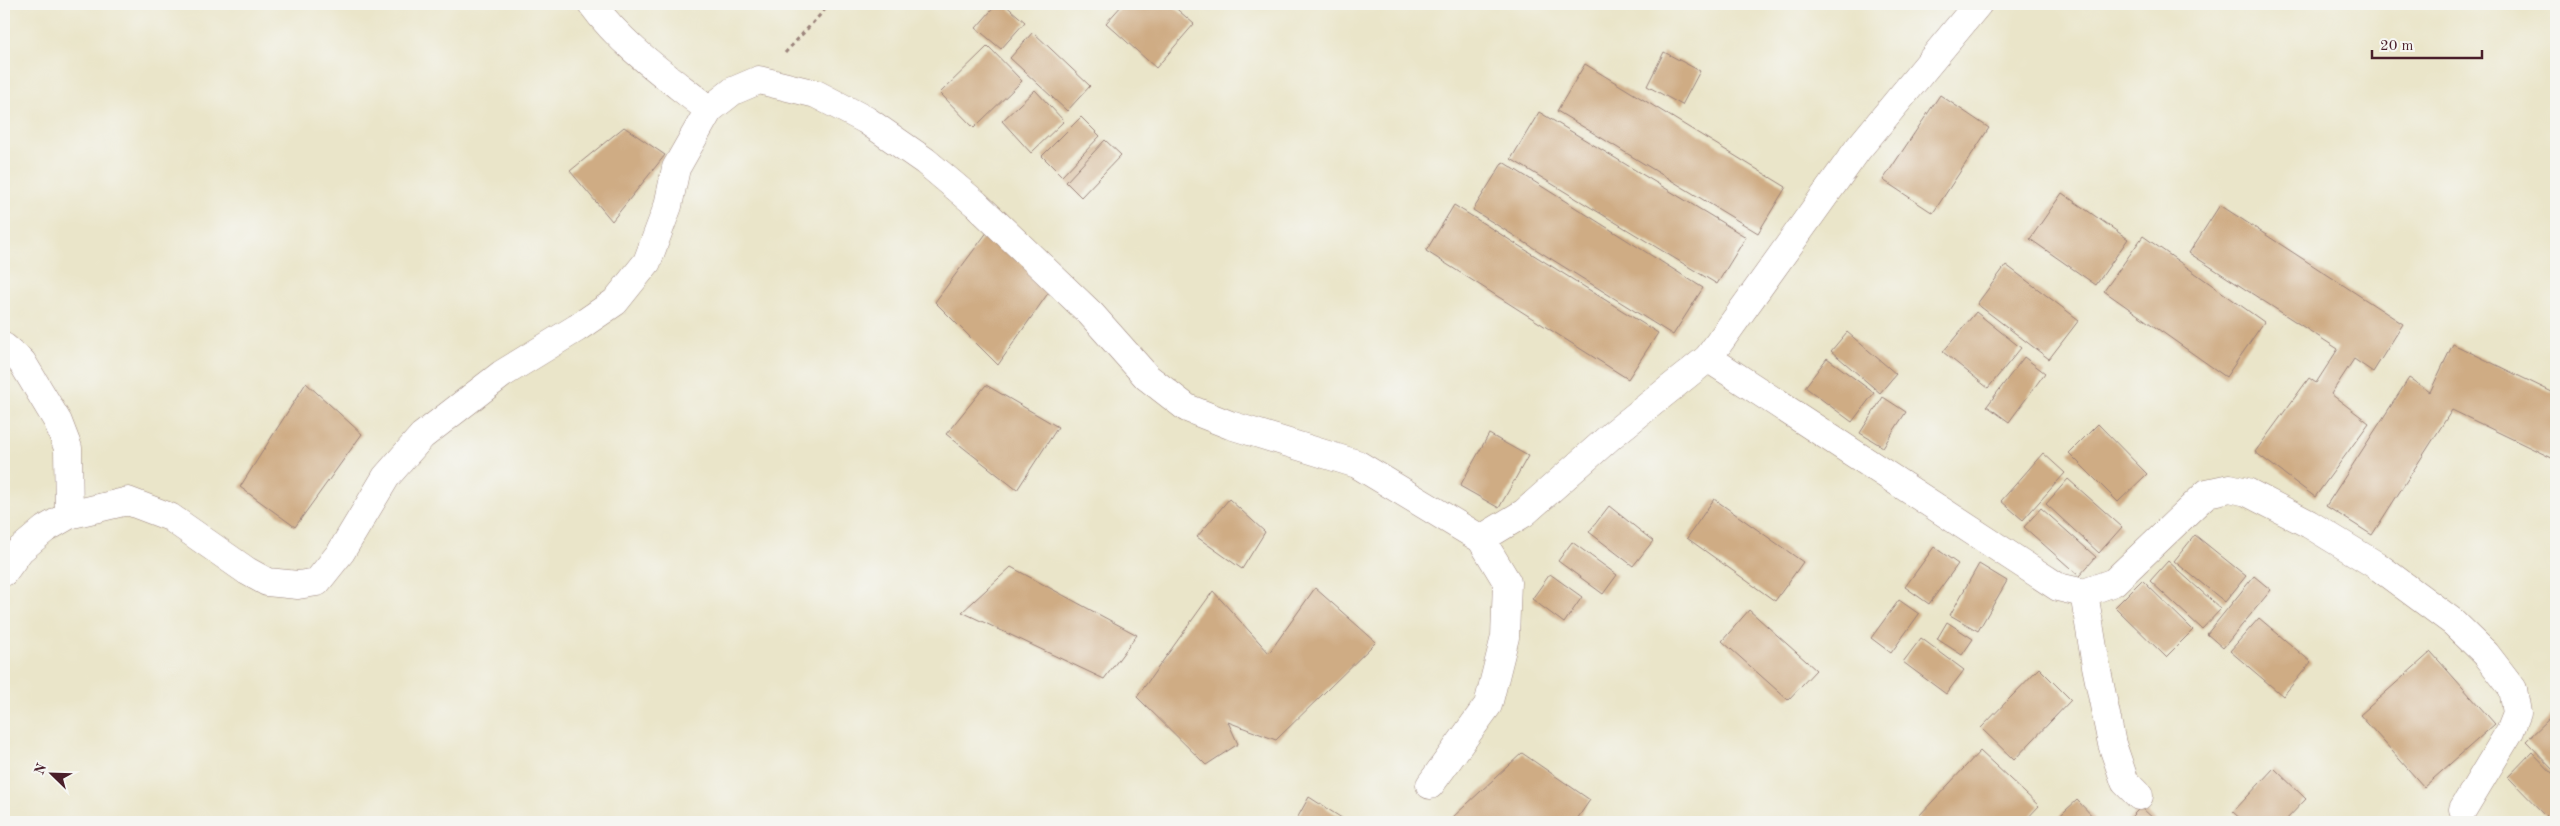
<svg xmlns="http://www.w3.org/2000/svg" width="2560" height="826" font-family="'Old Standard TT',serif">
<style>
.building{fill:#cfac84}
.lines{fill:none;stroke-linecap:round;stroke-linejoin:round}
.minor-casing{stroke:#9a827a;stroke-width:29}
.path{stroke:#9a827a;stroke-width:3;stroke-dasharray:4 4;stroke-linecap:butt}
.minor{stroke:#fff;stroke-width:28}
</style>
<rect width="100%" height="100%" fill="#f6f6f2"/>
<filter id="ink" filterUnits="userSpaceOnUse"><feTurbulence type="fractalNoise" baseFrequency=".02" numOctaves="2"/><feDisplacementMap in="SourceGraphic" scale="10" xChannelSelector="R" yChannelSelector="G"/><feConvolveMatrix kernelMatrix="1 2 1 2 8 2 1 2 1" color-interpolation-filters="sRGB"/></filter>
<filter id="wash" filterUnits="userSpaceOnUse"><feTurbulence type="fractalNoise" baseFrequency=".0096" numOctaves="4" result="noise"/><feDisplacementMap in="SourceGraphic" scale="20" xChannelSelector="R" yChannelSelector="G"/><feGaussianBlur stdDeviation="1.12" result="paint"/><feColorMatrix in="noise" values="0 0 0 0 0 0 0 0 0 0 0 0 0 0 0 0 0 1.4 0 .05"/><feComposite in="paint" operator="in"/></filter>
<g filter="url(#wash)">
<rect width="100%" height="100%" fill="#eae5c9"/>
<g id="blocks">
<g class="building">
<path d="M997 4H1004L1025 22 1001 49 976 28Z"/>
<path d="M1123 4H1171L1194 24 1156 68 1106 23Z"/>
<path d="M1033 32 1090 86 1067 111 1010 58Z"/>
<path d="M988 46 1022 81 974 128 940 93Z"/>
<path d="M1664 52 1700 71 1682 105 1647 86Z"/>
<path d="M1585 64 1786 187 1758 233 1557 111Z"/>
<path d="M1035 90 1064 121 1031 153 1002 121Z"/>
<path d="M1940 95 1989 128 1933 213 1883 180Z"/>
<path d="M1539 112 1746 237 1717 284 1511 159Z"/>
<path d="M1081 117 1100 136 1062 176 1042 156Z"/>
<path d="M624 127 665 155 612 221 570 171Z"/>
<path d="M1105 140 1121 155 1081 197 1066 182Z"/>
<path d="M1503 162 1703 288 1673 335 1473 210Z"/>
<path d="M2062 193 2128 239 2096 285 2030 239Z"/>
<path d="M1454 205 1658 333 1628 379 1426 251Z"/>
<path d="M2220 205 2403 324 2373 372 2354 359 2331 394 2369 423 2315 497 2255 452 2309 378 2316 383 2338 349 2189 253Z"/>
<path d="M988 231 1051 289 998 365 935 302Z"/>
<path d="M2143 236 2264 322 2226 377 2104 291Z"/>
<path d="M2006 265 2079 320 2049 359 1977 304Z"/>
<path d="M1976 312 2021 348 1988 388 1943 352Z"/>
<path d="M1847 332 1896 374 1880 393 1831 351Z"/>
<path d="M2453 344 2556 394V460L2452 410 2372 535 2326 506 2409 378 2430 392Z"/>
<path d="M2024 357 2045 373 2009 422 1987 406Z"/>
<path d="M1827 358 1874 393 1852 422 1805 387Z"/>
<path d="M306 383 362 434 295 527 240 487Z"/>
<path d="M986 385 1058 427 1017 490 946 434Z"/>
<path d="M1883 397 1906 412 1883 447 1860 433Z"/>
<path d="M2098 424 2147 474 2118 502 2069 453Z"/>
<path d="M1489 434 1528 456 1499 508 1460 486Z"/>
<path d="M2043 453 2065 473 2023 520 2001 501Z"/>
<path d="M2068 479 2122 527 2099 553 2046 504Z"/>
<path d="M1229 499 1265 532 1242 569 1197 537Z"/>
<path d="M1714 499 1803 562 1775 601 1687 538Z"/>
<path d="M1609 506 1653 541 1633 566 1589 532Z"/>
<path d="M2041 508 2096 557 2079 576 2024 527Z"/>
<path d="M2195 535 2246 576 2225 602 2174 561Z"/>
<path d="M1572 542 1617 575 1603 594 1558 561Z"/>
<path d="M1934 547 1958 564 1929 604 1905 587Z"/>
<path d="M2168 561 2221 609 2202 629 2150 581Z"/>
<path d="M1979 564 2007 581 1978 631 1950 615Z"/>
<path d="M1011 567 1137 635 1104 679 962 612Z"/>
<path d="M1550 574 1582 597 1564 623 1532 599Z"/>
<path d="M2254 576 2271 590 2223 648 2207 634Z"/>
<path d="M2142 580 2193 630 2166 657 2115 607Z"/>
<path d="M1315 588 1376 642 1276 740 1228 722 1238 744 1206 765 1137 697 1213 591 1269 653Z"/>
<path d="M1899 600 1919 614 1891 653 1871 638Z"/>
<path d="M1749 610 1816 670 1788 700 1722 641Z"/>
<path d="M2259 618 2311 662 2283 696 2230 651Z"/>
<path d="M1947 622 1973 639 1962 655 1937 639Z"/>
<path d="M1921 638 1964 670 1946 694 1903 662Z"/>
<path d="M2431 652 2495 724 2424 787 2360 715Z"/>
<path d="M2039 668 2071 700 2014 760 1981 728Z"/>
<path d="M2552 716 2556 720V772L2526 741Z"/>
<path d="M1980 751 2039 806 2024 822H1921L1917 818Z"/>
<path d="M2532 752 2556 777V808L2547 817 2508 777Z"/>
<path d="M1522 753 1590 800 1575 822H1462L1453 817Z"/>
<path d="M2274 768 2306 799 2284 822H2244L2233 812Z"/>
<path d="M1309 797 1348 822H1295Z"/>
<path d="M2077 800 2098 822H2053Z"/>
<path d="M2141 807 2157 822H2126Z"/>
</g>
</g>
</g>
<g filter="url(#ink)">
<use href="#blocks" fill-opacity="0" stroke="#9a827a" stroke-width="1"/>
<g class="lines">
<defs>
<g id="minor">
<path d="M592 4C623 47 668 77 709 110"/>
<path d="M4 347 22 362 58 422 68 448 69 515"/>
<path d="M1708 358 2058 587 2084 593 2114 582 2207 493 2230 488 2247 492 2309 524 2376 565 2453 622 2486 654 2513 689 2517 713 2510 731 2463 809"/>
<path d="M4 572 20 550 45 529 69 515 128 501 170 517 247 571 267 582 298 585 317 582 341 552 386 477 422 436 502 374 577 328 615 302 647 262 668 206 676 168 709 110 733 91 759 80 816 94 866 120 925 161 976 204 1091 314 1147 377 1187 408 1230 425 1357 464 1481 539 1524 513 1612 435 1708 358 1858 149 1978 4"/>
<path d="M2084 593 2096 666 2112 744 2125 782 2139 796"/>
<path d="M1430 785 1488 705 1505 637 1507 582 1481 539"/>
</g>
</defs>
<use href="#minor" class="minor-casing"/>
<path class="path" d="M785 53 830 4"/>
<use href="#minor" class="minor"/>
</g>
</g>
<rect width="2560" height="826" fill="none" stroke="#f6f6f2" stroke-width="20"/>
<g transform="translate(52 774) rotate(293)" stroke="#f6f6f2" stroke-width="4" paint-order="stroke">
<path d="M0-4L9 19L0 12L-9 19Z" fill="#4a1f2b"/>
<text y="-8" font-size="14" font-weight="bold" text-anchor="middle" fill="#4a1f2b">N</text>
</g>
<path d="M2372 50v8h110v-8" fill="none" stroke="#4a1f2b" stroke-width="2.5"/>
<text x="2380" y="50" font-size="15" fill="#4a1f2b" stroke="#f6f6f2" stroke-width="4" paint-order="stroke">20 m</text>
</svg>
